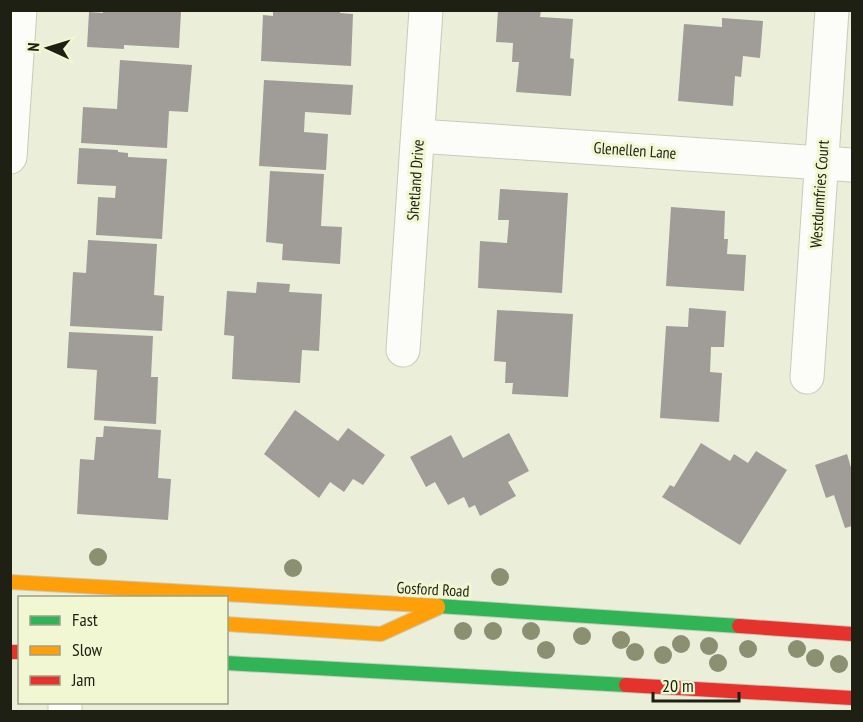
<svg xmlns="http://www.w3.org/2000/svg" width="863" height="722" font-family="'PT Sans Narrow',sans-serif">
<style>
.building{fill:#a09c97}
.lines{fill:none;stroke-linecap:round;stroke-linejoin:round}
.street-casing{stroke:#c8cbba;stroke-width:35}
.fast-casing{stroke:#c8cbba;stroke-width:16}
.slow-casing{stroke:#c8cbba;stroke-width:16}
.jam-casing{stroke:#c8cbba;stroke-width:16}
.street{stroke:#fcfdf9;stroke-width:33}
.fast{stroke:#30b455;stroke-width:14}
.slow{stroke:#ff9f0a;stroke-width:14}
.jam{stroke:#e5322d;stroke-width:14}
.tree{fill:#8c9072}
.labels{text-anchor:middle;stroke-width:6;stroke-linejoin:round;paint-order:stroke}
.street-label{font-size:16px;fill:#1e2013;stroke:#f1f7d2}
</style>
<rect width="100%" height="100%" fill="#ebefda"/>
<g class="building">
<path d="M103 10 181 12 179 48 124 45V49L87 47 89 12 103 13Z"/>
<path d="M273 10H340V13L353 14 351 66 261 61 263 15 273 16Z"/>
<path d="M498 10H541L540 17 573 19 570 58 574 59 571 96 516 92 519 62H512L513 43 496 42Z"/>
<path d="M722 18 763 21 760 58 743 56 741 77 735 76 733 106 678 101 684 24 722 27Z"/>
<path d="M120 60 192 65 188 112 169 111 167 148 81 143 83 107 117 109Z"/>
<path d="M264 80 353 85 351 115 305 112 304 132 328 134 326 170 259 166Z"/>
<path d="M79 148 118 150V152L128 153V157L167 159 162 239 96 235 98 197 115 198 116 186 77 184Z"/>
<path d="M270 171 324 174 321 226 342 227 340 264 282 260 283 244 266 242Z"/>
<path d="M500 189 568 193 562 293 478 288 480 241 507 243 509 220H498Z"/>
<path d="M671 207 725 211 724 239H728L727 254 746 255 744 291 666 286Z"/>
<path d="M88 240 157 244 154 295 164 296 162 331 70 326 73 272 86 273Z"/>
<path d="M257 282 290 284 289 292 322 294 319 351 302 350 300 383 232 379 234 336 224 335 227 291 256 293Z"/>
<path d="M689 308 726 311 724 347H711L710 372 722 373 719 422 660 418 666 326 688 327Z"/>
<path d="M497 310 573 314 568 397 512 394 513 383H505L506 362 494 361Z"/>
<path d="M69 332 153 336 151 377H158L156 424 94 420 97 370 67 368Z"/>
<path d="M295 410 338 441 348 428 385 455 363 485 353 479 344 492 330 482 319 498 264 454Z"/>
<path d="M104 426 161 430 158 478 171 479 168 520 77 514 80 459 94 460 96 437H103Z"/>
<path d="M509 433 529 471 508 482 516 496 480 516 475 505 469 508 464 497 448 505 435 482 426 487 410 457 451 435 463 458Z"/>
<path d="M701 443 730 461 734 454 748 463 756 451 787 470 740 545 662 497 670 485 674 487Z"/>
<path d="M847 454 852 471V526L845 528 834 495 826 498 815 465Z"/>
</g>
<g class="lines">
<defs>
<g id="street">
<path d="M418 136 852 165"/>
<path d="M10 157 20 10"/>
<path d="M403 350 426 10"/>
<path d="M807 377 832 10"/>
<path d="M65 712V702"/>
</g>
<g id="fast">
<path d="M438 606 739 626"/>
<path d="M226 663 626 685"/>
</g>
<g id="slow">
<path d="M10 582 438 606"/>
<path d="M226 624 381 634 438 608"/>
</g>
<g id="jam">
<path d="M739 626 852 634"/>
<path d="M10 652H20"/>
<path d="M626 685 852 698"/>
</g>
</defs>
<use href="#street" class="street-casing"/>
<use href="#fast" class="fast-casing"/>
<use href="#slow" class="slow-casing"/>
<use href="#jam" class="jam-casing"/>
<use href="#street" class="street"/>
<use href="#fast" class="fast"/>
<use href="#slow" class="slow"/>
<use href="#jam" class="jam"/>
</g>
<g class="tree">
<circle cx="98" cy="557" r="9"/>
<circle cx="293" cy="568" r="9"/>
<circle cx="500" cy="577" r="9"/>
<circle cx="463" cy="631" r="9"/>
<circle cx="493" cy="631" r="9"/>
<circle cx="531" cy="631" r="9"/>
<circle cx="582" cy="636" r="9"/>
<circle cx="621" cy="640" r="9"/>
<circle cx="681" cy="644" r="9"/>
<circle cx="709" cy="646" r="9"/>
<circle cx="748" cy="649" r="9"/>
<circle cx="797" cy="649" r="9"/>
<circle cx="546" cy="650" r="9"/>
<circle cx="635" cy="652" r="9"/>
<circle cx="663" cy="655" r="9"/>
<circle cx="815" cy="658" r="9"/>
<circle cx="718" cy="663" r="9"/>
<circle cx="839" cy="664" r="9"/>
</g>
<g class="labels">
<g class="street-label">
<text transform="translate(635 150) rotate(4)" y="6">Glenellen Lane</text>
<text transform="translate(415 180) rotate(-86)" y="6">Shetland Drive</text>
<text transform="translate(819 194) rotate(-86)" y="6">Westdumfries Court</text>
<text transform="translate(433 589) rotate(3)" y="6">Gosford Road</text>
</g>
</g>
<rect width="863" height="722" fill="none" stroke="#1e2013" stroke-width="24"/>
<rect x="18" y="596" width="210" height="108" fill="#f1f7d2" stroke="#9da186" stroke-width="1.5"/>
<rect x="30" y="616" width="30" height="9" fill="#30b455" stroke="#9da186" stroke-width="1.5"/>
<text x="72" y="626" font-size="18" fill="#1e2013">Fast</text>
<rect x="30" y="646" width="30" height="9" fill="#ff9f0a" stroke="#9da186" stroke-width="1.5"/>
<text x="72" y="656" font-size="18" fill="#1e2013">Slow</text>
<rect x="30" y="676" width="30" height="9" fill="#e5322d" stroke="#9da186" stroke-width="1.5"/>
<text x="72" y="686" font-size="18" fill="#1e2013">Jam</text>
<g transform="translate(48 48) rotate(274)" stroke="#f1f7d2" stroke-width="4.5" paint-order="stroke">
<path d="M0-4.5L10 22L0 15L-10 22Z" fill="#1e2013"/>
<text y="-9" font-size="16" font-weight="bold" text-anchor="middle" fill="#1e2013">N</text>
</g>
<path d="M653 692v9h86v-9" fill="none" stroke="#1e2013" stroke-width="3"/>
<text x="662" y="692" font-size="18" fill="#1e2013" stroke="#f1f7d2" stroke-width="4.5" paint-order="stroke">20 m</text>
</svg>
